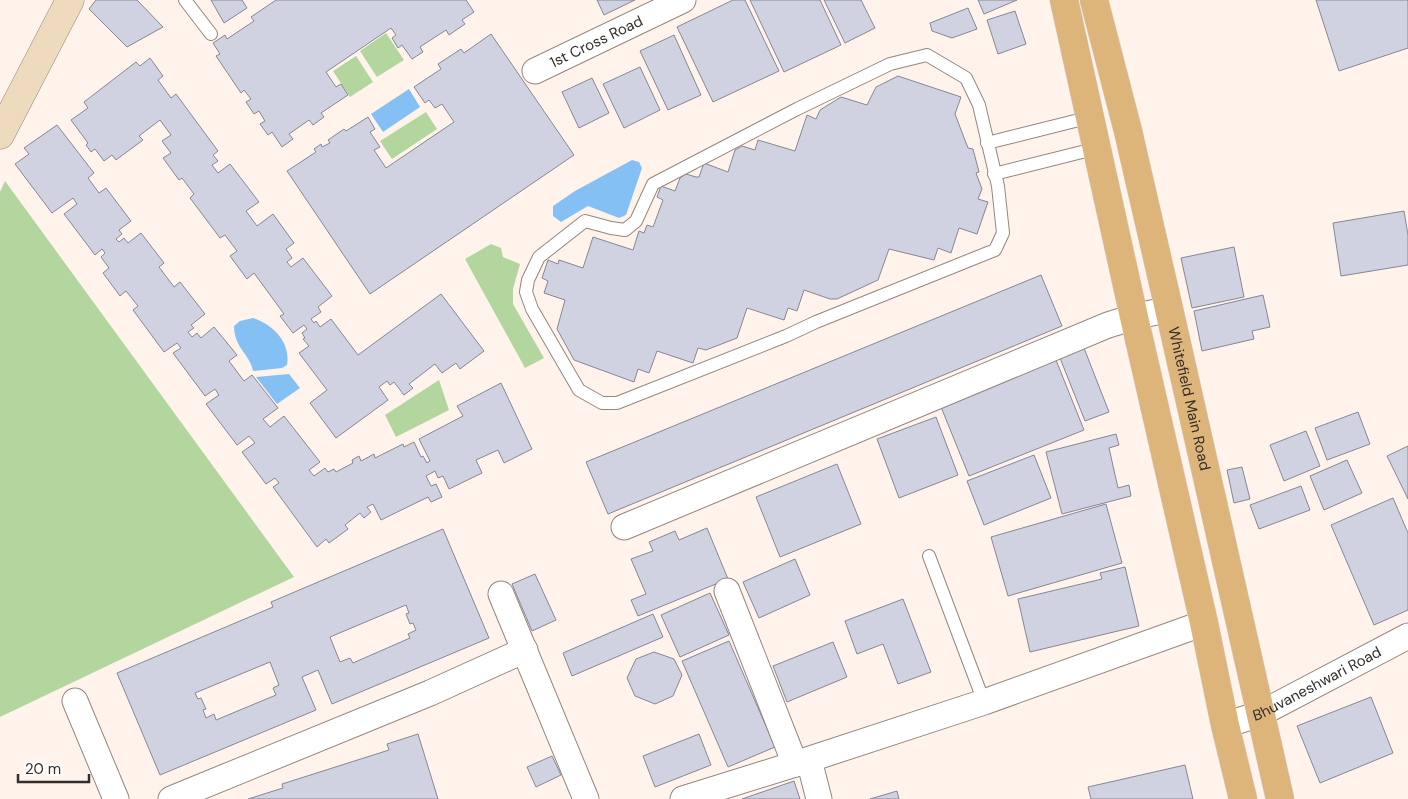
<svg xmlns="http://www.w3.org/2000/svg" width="1408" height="799" font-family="'DM Sans',sans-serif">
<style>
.green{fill:#b3d69e}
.water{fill:#85c0f4}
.building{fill:#d1d2e1;stroke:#868794;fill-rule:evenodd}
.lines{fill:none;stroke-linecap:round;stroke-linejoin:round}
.lane-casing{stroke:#93867d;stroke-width:14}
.street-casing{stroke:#93867d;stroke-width:27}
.secondary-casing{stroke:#93867d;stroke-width:29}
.primary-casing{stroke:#d6d5d4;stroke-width:29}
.lane{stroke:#fff;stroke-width:12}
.street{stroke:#fff;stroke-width:25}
.secondary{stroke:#eedabd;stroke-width:28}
.primary{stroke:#ddb57a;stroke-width:28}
.labels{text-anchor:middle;stroke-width:4;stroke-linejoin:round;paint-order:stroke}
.street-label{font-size:15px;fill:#332e2a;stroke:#fff}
</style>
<rect width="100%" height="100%" fill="#fff3eb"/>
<g class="green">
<path d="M386 33 404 60 377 77 360 51Z"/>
<path d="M356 56 373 82 350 97 333 71Z"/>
<path d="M426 112 437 129 392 159 380 141Z"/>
<path d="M5 181 294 577 0 717V192Z"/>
<path d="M491 244 501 248 503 257 520 264 513 289V304L544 358 525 368 465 259Z"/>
<path d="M439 380 449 410 396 437 385 415Z"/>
</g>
<g class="water">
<path d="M409 89 420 107 383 132 371 114Z"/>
<path d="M632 160 639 162 642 168 626 215 619 218 588 206 561 222 553 216V206L575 191Z"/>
<path d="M253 318C273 325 291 342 287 365L282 368 253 371C250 354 234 348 234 326L240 321Z"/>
<path d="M289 374 300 388 277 404 256 377Z"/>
</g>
<g class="building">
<path d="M96 0H137L163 27 127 47 89 9Z"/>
<path d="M211 0H242L247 8 224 23Z"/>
<path d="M276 0H466L474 12 462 20 465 24 449 35 446 30 420 47 423 52 412 59 402 45 398 48 392 38 396 35 391 28 326 72 336 87 341 84 348 95 321 113 324 117 313 125 309 120 289 134 293 139 282 147 272 132 268 135 260 124 265 121 259 111 254 114 246 102 251 99 244 90 241 93 216 56 220 54 213 43 225 35 227 39 254 21 251 17Z"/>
<path d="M597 0H635L604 15Z"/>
<path d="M733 0H745L779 71 713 102 677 27Z"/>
<path d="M750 0H820L841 45 784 72Z"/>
<path d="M824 0H861L875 28 845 43Z"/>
<path d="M978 0H1017L984 14Z"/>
<path d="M1316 0H1408V48L1339 71Z"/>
<path d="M968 8 977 29 952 38 932 31 930 23Z"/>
<path d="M1015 11 1026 44 998 54 987 20Z"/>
<path d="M491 34 574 155 370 294 287 171 316 152 314 149 321 144 322 147 330 143 328 140 344 129 346 131 368 117 375 129 370 132 380 147 374 150 386 168 454 122 442 104 435 108 429 100 425 103 414 87 441 69 438 64 461 49 464 53Z"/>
<path d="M674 35 701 95 668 110 640 51Z"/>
<path d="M150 58 163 76 158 80 171 98 176 94 218 151 213 155 218 161 212 165 218 173 230 164 259 202 246 211 257 226 273 214 294 243 286 249 292 258 287 262 291 267 303 258 332 296 318 307 321 312 311 319 314 323 316 321 320 327 331 319 358 355 441 294 484 351 460 369 456 363 442 373 435 364 409 384 413 388 404 395 394 382 390 385 387 381 379 387 388 400 336 438 310 403 327 390 299 353 309 346 303 339 305 338 302 333 307 329 304 325 293 333 280 316 284 314 254 273 247 279 230 256 237 251 225 235 220 238 190 198 194 194 182 178 179 180 163 158 171 153 162 141 171 135 160 120 139 136 143 140 116 160 112 155 104 161 95 149 91 152 86 145 88 143 71 120 88 108 84 102 136 62 140 66Z"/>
<path d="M640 67 660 110 624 128 603 84Z"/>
<path d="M898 76 961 97 955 114 968 148 973 149 979 172 976 173 982 189 978 199 988 202 977 234 959 228 951 253 938 248 934 260 889 249 878 280 837 299H830L804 290 797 311 788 308 784 320 747 308 737 338 706 350 698 348 693 363 657 351 649 373 638 369 634 382 574 360 557 329 565 300 544 293 548 281 542 278 548 260 558 264 559 260 583 268 593 237 633 250 639 231 644 233 647 225 653 227 663 200 657 197 661 186 675 191 680 178 686 174 696 177H699L704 163 728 172 735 150 742 146 755 150 758 140 795 151 807 115 816 119 820 110 841 97 867 105 876 87Z"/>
<path d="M592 78 609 113 579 128 562 92Z"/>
<path d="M57 125 94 173 88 178 99 193 106 188 131 221 119 230 122 234 116 239 119 242 124 238 128 243 141 233 164 263 159 267 174 287 180 282 205 314 191 325 194 328 188 332 192 337 197 333 201 338 214 327 237 355 229 361 244 381 252 375 278 408 263 419 270 427 284 416 320 462 309 470 314 476 325 468 328 472 334 469 336 472 353 463 352 460 359 456 361 461 374 454 375 458 403 444 404 447 414 442 421 457 423 456 427 463 430 461 419 439 463 416 457 406 501 383 532 449 504 463 498 450 476 460 482 473 449 489 443 476 438 478 435 471 426 476 431 486 436 484 442 497 431 502 428 497 381 520 373 504 367 507 371 512 364 518 360 513 345 525 348 529 329 543 326 539 317 547 273 487 279 483 275 478 266 484 242 452 255 443 249 436 237 445 206 404 219 395 215 389 205 396 173 353 181 348 177 343 164 352 133 310 138 306 126 291 120 296 103 273 109 268 101 257 105 253 102 249 95 255 64 214 77 204 73 198 52 213 15 164 29 154 24 148Z"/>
<path d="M1404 211 1408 235V265L1341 276 1333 223Z"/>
<path d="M1234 247 1244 297 1192 308 1181 258Z"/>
<path d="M1041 275 1062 326 608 514 586 462Z"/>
<path d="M1263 295 1270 327 1252 331 1254 339 1202 351 1194 311Z"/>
<path d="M1084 348 1109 412 1085 421 1060 358Z"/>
<path d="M1056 360 1084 430 969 476 941 407Z"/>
<path d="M1358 412 1370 444 1327 460 1315 428Z"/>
<path d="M936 417 958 475 899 498 877 439Z"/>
<path d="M1306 431 1320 466 1284 481 1270 445Z"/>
<path d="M1116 434 1119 445 1109 448 1118 488 1129 485 1131 496 1062 514 1046 452Z"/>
<path d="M1408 446V499L1387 456Z"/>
<path d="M1034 455 1051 498 984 525 967 481Z"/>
<path d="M1347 460 1362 493 1324 510 1310 476Z"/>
<path d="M837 464 861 524 780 557 756 497Z"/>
<path d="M1242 467 1250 499 1234 503 1227 470Z"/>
<path d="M1301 486 1310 510 1259 529 1250 505Z"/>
<path d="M1393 498 1408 533V610L1374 625 1331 525Z"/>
<path d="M1106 504 1122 563 1008 596 991 537Z"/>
<path d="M707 528 728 579 638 616 631 600 646 594 631 559 653 551 649 542 675 531 679 540Z"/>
<path d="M443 529 489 638 332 704 318 670 302 677 316 710 160 775 117 673 273 607 271 602ZM406 605 409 613 406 614 410 624 413 623 416 630 408 634 410 638 353 663 350 658 340 662 330 637ZM270 662 279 685 273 688 276 695 216 720 214 714 206 718 203 710 206 709 201 698 198 699 195 693Z"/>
<path d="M795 559 810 595 759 618 743 582Z"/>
<path d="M1125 567 1139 626 1030 652 1018 599 1102 579 1100 573Z"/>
<path d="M535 574 556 620 532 631 512 584Z"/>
<path d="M710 593 729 635 680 657 661 615Z"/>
<path d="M903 599 931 672 898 684 883 644 857 654 845 621Z"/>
<path d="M653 614 663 637 572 676 563 653Z"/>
<path d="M729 641 775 747 728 767 682 661Z"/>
<path d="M833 642 847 677 787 702 773 666Z"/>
<path d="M654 652 674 659 682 675 673 696 655 704 635 696 627 678 636 659Z"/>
<path d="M1371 697 1393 753 1320 783 1297 726Z"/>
<path d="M418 734 438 799H248L283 788 282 784 389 750 387 744Z"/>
<path d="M699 734 711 765 655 787 643 756Z"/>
<path d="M552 756 561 775 536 787 527 767Z"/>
<path d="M1185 765 1193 799H1091L1088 787Z"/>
<path d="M794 781 800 799H742Z"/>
<path d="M897 791 899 799H870Z"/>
</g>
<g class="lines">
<defs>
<g id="lane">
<path d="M185 0 211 34"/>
<path d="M927 55 966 78 979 105 998 186 1003 233 995 250 816 322 786 336 617 403H602L579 390 532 309 526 292 528 280 539 257 585 221 611 228 625 230 636 221 653 184 797 109 890 64Z"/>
<path d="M987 143 1091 117"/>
<path d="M994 174 1098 148"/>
<path d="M929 556 984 702"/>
</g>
<g id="street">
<path id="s1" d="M535 71 683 0"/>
<path d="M624 527 1108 325 1134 317 1169 309"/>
<path d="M727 591 795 764"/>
<path d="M501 594 586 799"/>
<path d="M75 701 116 799"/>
<path id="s2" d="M1225 725 1260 714 1408 636"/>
<path d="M809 760 819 799"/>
<path d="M171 799 430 693 525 650"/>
<path d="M683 799 795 764 984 702 1204 623"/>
</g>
<path id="secondary" d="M0 135 70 0"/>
<g id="primary">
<path d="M1064 0 1134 317 1204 623 1225 725 1243 799"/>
<path id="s3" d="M1094 0 1128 131 1169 309 1280 799"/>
</g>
</defs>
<use href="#lane" class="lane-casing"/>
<use href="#street" class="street-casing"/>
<use href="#secondary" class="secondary-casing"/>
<use href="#primary" class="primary-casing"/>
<use href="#lane" class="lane"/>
<use href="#street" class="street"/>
<use href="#secondary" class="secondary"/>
<use href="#primary" class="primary"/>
</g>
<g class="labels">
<g class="street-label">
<text dy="5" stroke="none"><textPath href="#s1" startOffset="68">1st Cross Road</textPath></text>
<text dy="5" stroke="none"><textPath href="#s3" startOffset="410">Whitefield Main Road</textPath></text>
<text dy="5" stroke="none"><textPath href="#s2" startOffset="101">Bhuvaneshwari Road</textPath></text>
</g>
</g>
<path d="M18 774v8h71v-8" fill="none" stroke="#332e2a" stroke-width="2.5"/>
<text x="25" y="774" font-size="15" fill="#332e2a" stroke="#ffffff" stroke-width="4" paint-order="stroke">20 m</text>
</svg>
